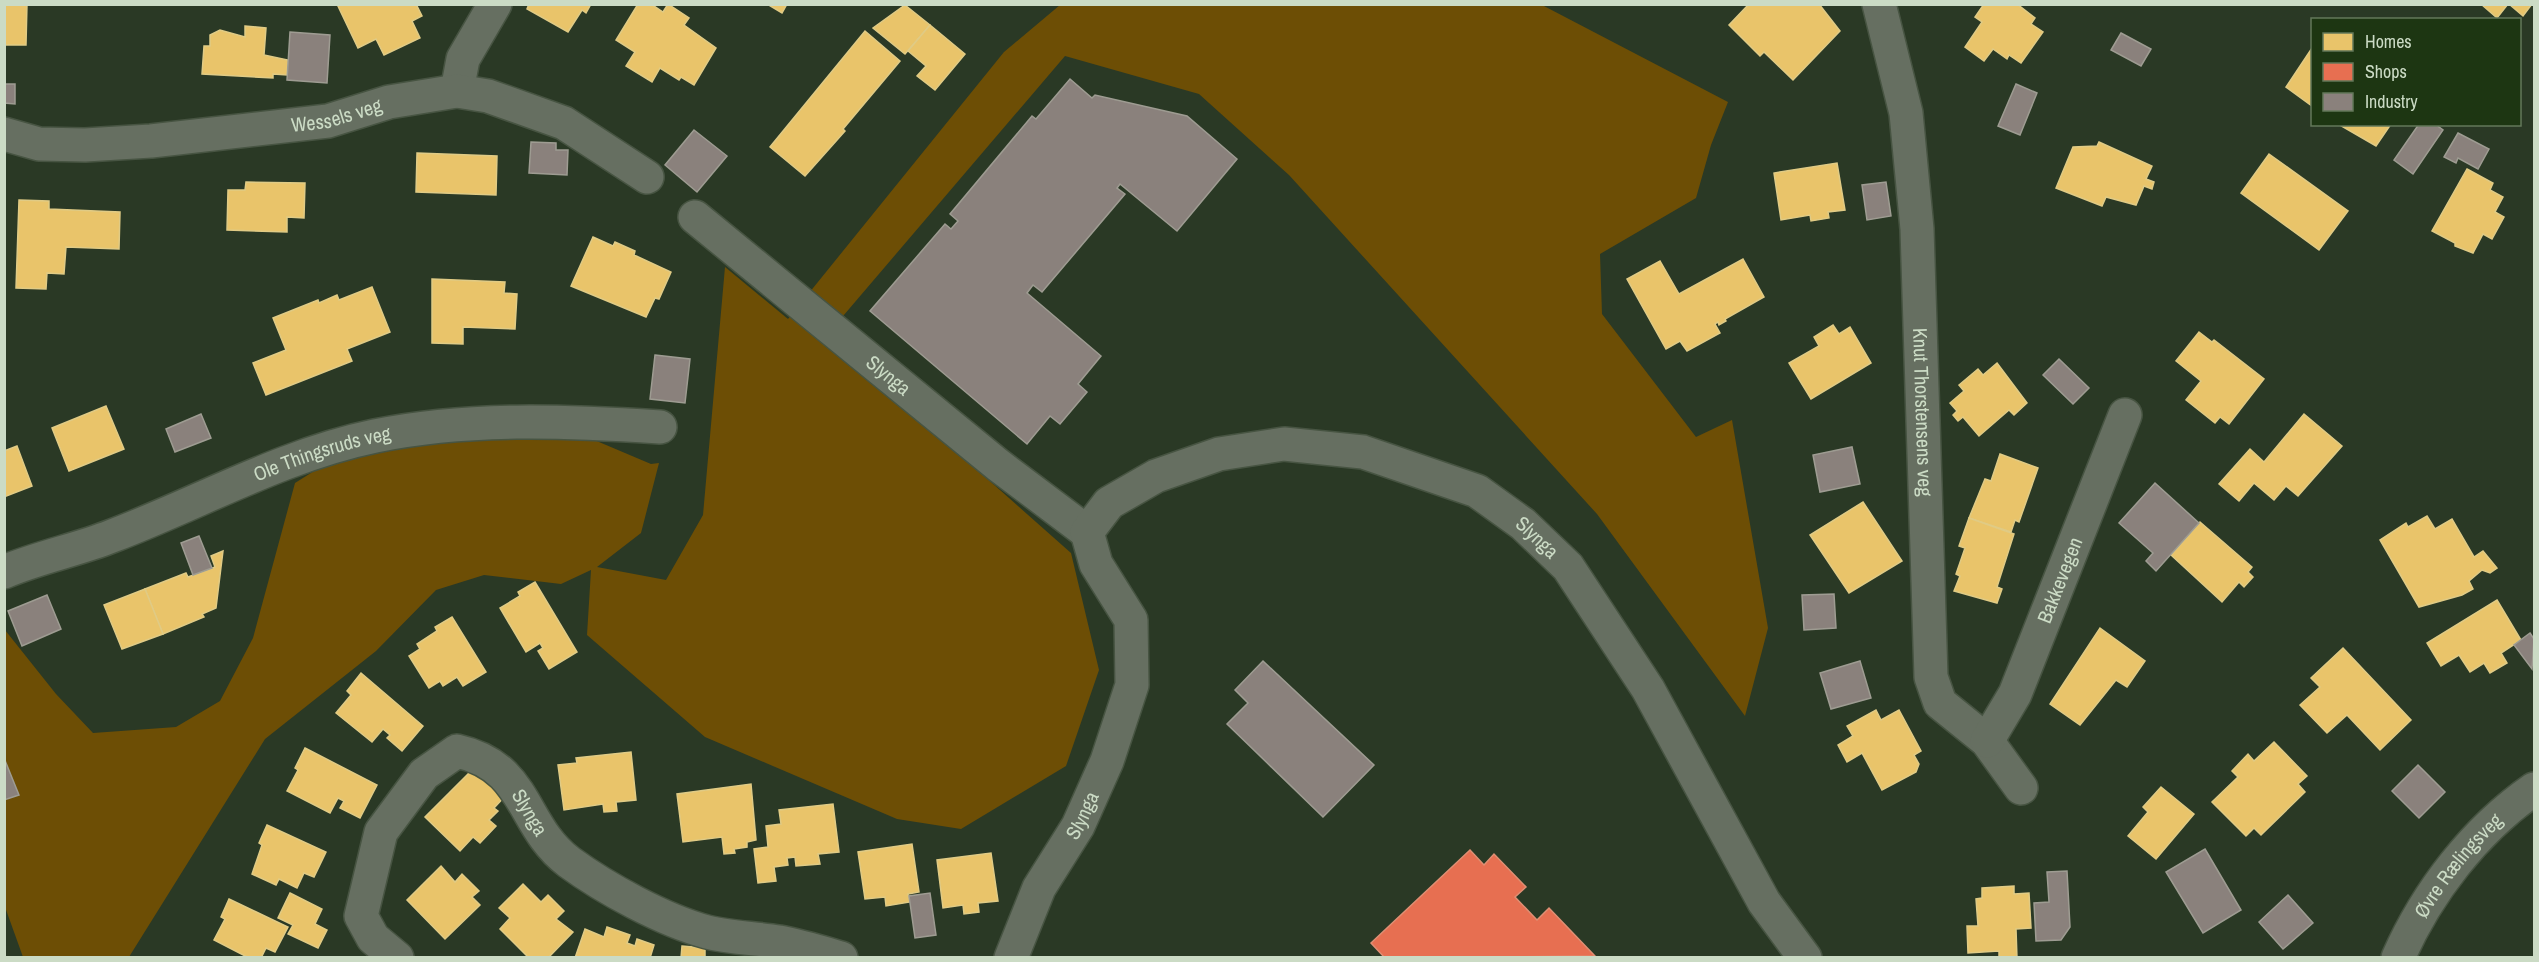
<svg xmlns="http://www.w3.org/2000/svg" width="2539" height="962" font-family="'Archivo Narrow',sans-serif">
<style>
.green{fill:#6d4e05}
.homes{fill:#e9c46a;stroke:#e0cb85;stroke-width:1.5}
.shops{fill:#e76f51;stroke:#df8f74;stroke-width:1.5}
.industry{fill:#8a817c;stroke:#9e9c92;stroke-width:1.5}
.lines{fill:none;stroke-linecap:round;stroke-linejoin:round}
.street-casing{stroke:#475442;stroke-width:36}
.secondary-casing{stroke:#475442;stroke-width:36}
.street{stroke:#666f61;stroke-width:33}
.secondary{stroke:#666f61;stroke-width:33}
.labels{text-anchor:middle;stroke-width:6;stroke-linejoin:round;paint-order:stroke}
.street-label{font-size:20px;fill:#cbdbc5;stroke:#1d3612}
</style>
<rect width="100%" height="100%" fill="#2a3925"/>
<path class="green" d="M1060 5H1542L1728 102 1711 145 1696 198 1600 254 1602 314 1696 437 1732 420 1768 628 1745 716 1597 514 1289 175 1199 94 1065 56 826 336 1071 553 1099 670 1066 766 961 829 897 819 705 737 587 635 591 570 561 584 484 575 436 590 376 651 265 739 129 957H23L5 907V630L56 694 93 733 176 727 220 701 253 638 295 483 357 444 573 431 651 464 659 463 641 533 597 567 666 580 703 515 725 267 788 319 1004 52Z"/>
<g class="homes">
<path d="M4 4H27L26 45H4Z"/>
<path d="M337 4H416L422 16 412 21 420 38 384 55 376 39 358 48Z"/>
<path d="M529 4H591L586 13 582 10 568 32 527 9Z"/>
<path d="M638 4H651L663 12 668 4 689 18 684 25 716 48 694 85 681 77 679 80 660 68 652 82 626 66 635 52 616 40Z"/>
<path d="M767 4H787L782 13Z"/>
<path d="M1749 4H1819L1840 31 1793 80 1764 52 1760 56 1729 25Z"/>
<path d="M1984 4H2017L2035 18 2031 24 2043 32 2021 63 2009 55 2007 59 1993 49 1984 61 1965 47 1982 22 1975 17Z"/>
<path d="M2481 4H2508L2497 18Z"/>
<path d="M2509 4H2532L2523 16Z"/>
<path d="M905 5 930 25 905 54 873 28Z"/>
<path d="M930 25 965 54 935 90 917 76 926 66 908 51Z"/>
<path d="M245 26 266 28 264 55 288 60 287 75 273 74V78L202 74 204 46H210V35L220 30 245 37Z"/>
<path d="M865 31 900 61 843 129 845 131 805 176 770 147Z"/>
<path d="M2312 48V106L2286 87Z"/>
<path d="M2338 124H2391L2376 146Z"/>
<path d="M2099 142 2152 166 2146 179 2154 182 2152 189 2144 186 2136 205 2106 197 2102 206 2056 188 2073 147 2097 146Z"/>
<path d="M417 153 497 156 496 195 416 192Z"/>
<path d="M2269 154 2348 211 2319 250 2241 193Z"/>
<path d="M1837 163 1845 210 1828 212 1829 218 1811 221 1810 215 1781 220 1774 173Z"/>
<path d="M2467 169 2493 183 2490 190 2503 197 2495 212 2504 217 2492 239 2483 234 2473 253 2455 246V243L2432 231Z"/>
<path d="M246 182 305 183 304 218 287 217V232L227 230 228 190H245Z"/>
<path d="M19 200 49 201V209L120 212 119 249 66 247 64 274 47 273 46 289 16 288Z"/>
<path d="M593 237 613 246 615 242 635 251 634 255 671 272 659 299 655 298 646 317 571 286Z"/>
<path d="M1743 259 1764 297 1725 319 1726 321 1719 325 1718 322 1715 324 1720 333 1687 351 1680 341 1666 349 1627 279 1660 261 1679 294Z"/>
<path d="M432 279 505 282 504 293 517 294 515 329 463 327V344L432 343Z"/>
<path d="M372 287 390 332 347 349 352 361 266 395 253 363 286 350 273 318 318 300 319 303 337 295 339 300Z"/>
<path d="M1833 325 1839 334 1850 327 1871 363 1811 399 1789 363 1819 346 1814 337Z"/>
<path d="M2199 332 2212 342 2214 340 2264 379 2229 424 2220 417 2215 423 2186 400 2201 381 2176 361Z"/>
<path d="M1997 363 2027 403 2014 415 2009 410 1979 436 1963 417 1958 421 1953 415 1957 411 1950 403 1964 391 1959 385 1978 369 1983 375Z"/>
<path d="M106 406 124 449 69 471 52 428Z"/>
<path d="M2304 414 2342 446 2298 496 2286 486 2274 500 2254 483 2239 501 2219 484 2250 449 2264 462Z"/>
<path d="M17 446 32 486 4 497V451Z"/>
<path d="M2000 454 2038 468 2019 522 2015 520 2011 532 1969 518 1985 479 1991 481Z"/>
<path d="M1863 502 1902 561 1849 593 1810 535Z"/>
<path d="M2427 516 2435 529 2452 519 2474 557 2483 551 2497 568 2490 573 2482 570 2469 581 2473 589 2462 595 2419 607 2380 540 2406 523 2408 527Z"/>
<path d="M1969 518 2014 534 1997 587 2002 589 1997 603 1954 591 1960 576 1956 574 1965 548 1959 546Z"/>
<path d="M2200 522 2252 567 2248 572 2253 577 2244 587 2239 582 2222 602 2171 555Z"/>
<path d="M223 551 216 608 202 614 204 617 163 634 145 589 186 573 188 577 215 567 211 556Z"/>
<path d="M535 582 577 652 549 669 538 651 543 648 540 643 526 652 500 608 520 596 518 592Z"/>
<path d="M145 589 163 634 122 649 104 605Z"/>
<path d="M2497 600 2521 640 2501 653 2507 663 2490 673 2484 663 2470 672 2459 655 2441 666 2427 643Z"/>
<path d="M452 617 486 672 463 686 457 677 443 686 440 681 429 688 409 656 420 649 417 644 437 631 435 627Z"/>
<path d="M2100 628 2145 661 2127 687 2116 680 2080 725 2050 704Z"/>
<path d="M2343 648 2411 720 2380 750 2347 715 2327 733 2300 705 2320 687 2311 678Z"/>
<path d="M361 673 423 726 402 751 387 738 390 735 383 729 372 742 336 713 351 695 347 691Z"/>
<path d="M1876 710 1881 720 1899 710 1921 751 1914 755 1919 764 1916 772 1882 790 1862 753 1847 762 1838 745 1853 736 1847 726Z"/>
<path d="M2274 742 2307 776 2298 784 2305 792 2261 835 2254 828 2246 836 2212 802 2238 777 2232 771 2248 754 2254 761Z"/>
<path d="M305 748 377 785 360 818 340 808 344 801 338 798 330 813 287 791 298 770 295 768Z"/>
<path d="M631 752 636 800 616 802 617 811 604 812 603 804 564 810 558 765 577 763 576 758Z"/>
<path d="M478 764 508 793 494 808 498 811 489 820 496 826 480 843 473 837 460 851 425 817Z"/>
<path d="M751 784 756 840 747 842V847L734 849 735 853 724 854 722 837 683 842 677 794Z"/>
<path d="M2161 787 2194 814 2156 859 2128 836 2148 812 2143 807Z"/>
<path d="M833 804 839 852 818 854 820 864 796 866 795 857 787 858 788 865 774 867 776 881 758 883 754 849 768 847 766 826 781 824 779 810Z"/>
<path d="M267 825 326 852 314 877 304 873 297 888 279 879 276 885 252 874 262 845 259 843Z"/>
<path d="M912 844 919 892 908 894 910 902 886 906 885 897 865 899 858 852Z"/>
<path d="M991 853 998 901 978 903 979 912 964 914 963 905 943 908 937 860Z"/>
<path d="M441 866 455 882 462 874 479 891 472 897 480 905 445 939 407 900Z"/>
<path d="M523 884 541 902 548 895 564 911 556 919 573 932 548 958H529L500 929 510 918 499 908Z"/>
<path d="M2014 886V894L2029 893 2031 928 2016 929 2017 958H1999V951L1968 953 1967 926H1978L1976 899 1982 898V888Z"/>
<path d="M290 893 322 909 315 924 327 930 318 948 288 934 293 925 278 918Z"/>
<path d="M229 899 288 927 275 952 266 948 261 958H249L214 940 225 919 221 917Z"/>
<path d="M607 927 630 935 627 943 635 946 637 939 654 945 650 958H575L585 929 604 937Z"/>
<path d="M682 946 705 948V958H681Z"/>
</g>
<path class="shops" d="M1470 850 1484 865 1494 854 1526 887 1515 897 1537 920 1549 908 1595 956 1385 958 1371 943Z"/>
<g class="industry">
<path d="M290 32 330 35 327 83 287 80Z"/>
<path d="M2121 33 2151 49 2141 66 2111 50Z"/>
<path d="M1070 79 1092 98 1095 95 1187 116 1237 159 1177 231 1120 184 1117 188 1125 194 1042 292 1033 285 1027 293 1101 356 1078 384 1087 392 1060 424 1050 416 1027 444 870 311 945 224 951 229 958 221 950 214 1032 116 1036 119Z"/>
<path d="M4 84H15V104L4 103Z"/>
<path d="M2016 84 2037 93 2020 135 1998 126Z"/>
<path d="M2419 124H2435L2443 130 2413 174 2394 160Z"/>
<path d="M694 130 727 156 697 192 665 165Z"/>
<path d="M2458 133 2489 149 2478 169 2458 158 2456 163 2444 157Z"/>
<path d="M531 142 556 143V150H568L567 175 529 173Z"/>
<path d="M1886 182 1891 216 1867 220 1862 185Z"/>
<path d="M655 355 690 359 685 403 650 399Z"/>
<path d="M2059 359 2089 388 2073 404 2043 375Z"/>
<path d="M201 414 211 438 175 452 166 429Z"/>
<path d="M1852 447 1860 484 1820 492 1813 455Z"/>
<path d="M2155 483 2199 523 2156 571 2146 561 2153 553 2119 523Z"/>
<path d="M199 536 212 568 193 575 181 543Z"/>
<path d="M1834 594 1836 628 1804 630 1802 595Z"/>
<path d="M47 595 61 629 22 646 8 611Z"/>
<path d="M2530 633 2534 639 2532 669 2514 645Z"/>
<path d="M1263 661 1374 765 1323 817 1227 724 1248 703 1235 690Z"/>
<path d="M1860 661 1871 698 1831 709 1820 673Z"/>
<path d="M4 758 19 795 4 800Z"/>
<path d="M2418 765 2445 792 2419 818 2392 791Z"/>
<path d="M2205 849 2241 910 2203 933 2166 872Z"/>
<path d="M2067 871 2070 927 2061 940 2036 941 2034 903 2049 902 2047 872Z"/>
<path d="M930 893 936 935 915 938 909 896Z"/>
<path d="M2288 895 2313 923 2283 949 2259 922Z"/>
</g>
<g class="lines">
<defs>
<g id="street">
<path id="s1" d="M1879 4 1906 113 1917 229 1931 677 1940 703 1987 741 2021 788"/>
<path d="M457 91 463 59 495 4"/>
<path id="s2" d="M4 134 39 144 85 145 151 141 328 121 389 102 457 91 488 96 564 123 647 177"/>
<path id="s3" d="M695 217 998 465 1087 532"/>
<path id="s4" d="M4 572C39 557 77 550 112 536 199 503 283 455 375 436 468 417 565 421 660 427"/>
<path id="s5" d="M1987 741 2015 694 2125 415"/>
<path id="s6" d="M397 958 373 938 361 916 381 832 424 774 457 751C529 767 520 825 569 862 606 889 663 920 707 932 730 938 755 938 779 942 800 946 820 952 841 958"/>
<path id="s7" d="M1011 958 1039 888 1078 826 1107 761 1132 685 1131 620 1096 564 1087 532 1109 503 1156 476 1219 454 1284 444 1363 452 1477 491 1523 524 1568 567 1648 689 1764 902 1805 958"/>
</g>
<g id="secondary">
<path id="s8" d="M2398 958C2427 892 2475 830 2534 789"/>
</g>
</defs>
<use href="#street" class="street-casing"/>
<use href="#secondary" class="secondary-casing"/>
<use href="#street" class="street"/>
<use href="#secondary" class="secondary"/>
</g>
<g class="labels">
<g class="street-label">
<text dy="7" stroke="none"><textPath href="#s2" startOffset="336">Wessels veg</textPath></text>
<text dy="7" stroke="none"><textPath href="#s3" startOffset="250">Slynga</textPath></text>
<text dy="7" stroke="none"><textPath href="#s1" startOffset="412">Knut Thorstensens veg</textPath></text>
<text dy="7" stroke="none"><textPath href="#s4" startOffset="340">Ole Thingsruds veg</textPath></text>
<text dy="7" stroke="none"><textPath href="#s7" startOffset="963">Slynga</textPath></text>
<text dy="7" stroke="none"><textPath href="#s5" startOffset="177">Bakkevegen</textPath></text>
<text dy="7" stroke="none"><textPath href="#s6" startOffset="354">Slynga</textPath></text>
<text dy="7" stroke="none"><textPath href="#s7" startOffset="160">Slynga</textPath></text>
<text dy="7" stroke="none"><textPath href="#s8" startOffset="111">Øvre Rælingsveg</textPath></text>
</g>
</g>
<rect width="2539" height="962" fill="none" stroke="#cbdbc5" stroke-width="12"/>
<rect x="2311" y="18" width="210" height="108" fill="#1d3612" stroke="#63785a" stroke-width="1.5"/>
<rect x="2323" y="33" width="30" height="18" fill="#e9c46a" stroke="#63785a" stroke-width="1.5"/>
<text x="2365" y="48" font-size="18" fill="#cbdbc5">Homes</text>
<rect x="2323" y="63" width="30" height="18" fill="#e76f51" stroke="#63785a" stroke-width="1.5"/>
<text x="2365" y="78" font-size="18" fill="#cbdbc5">Shops</text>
<rect x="2323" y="93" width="30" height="18" fill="#8a817c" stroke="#63785a" stroke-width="1.5"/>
<text x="2365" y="108" font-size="18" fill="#cbdbc5">Industry</text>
</svg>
